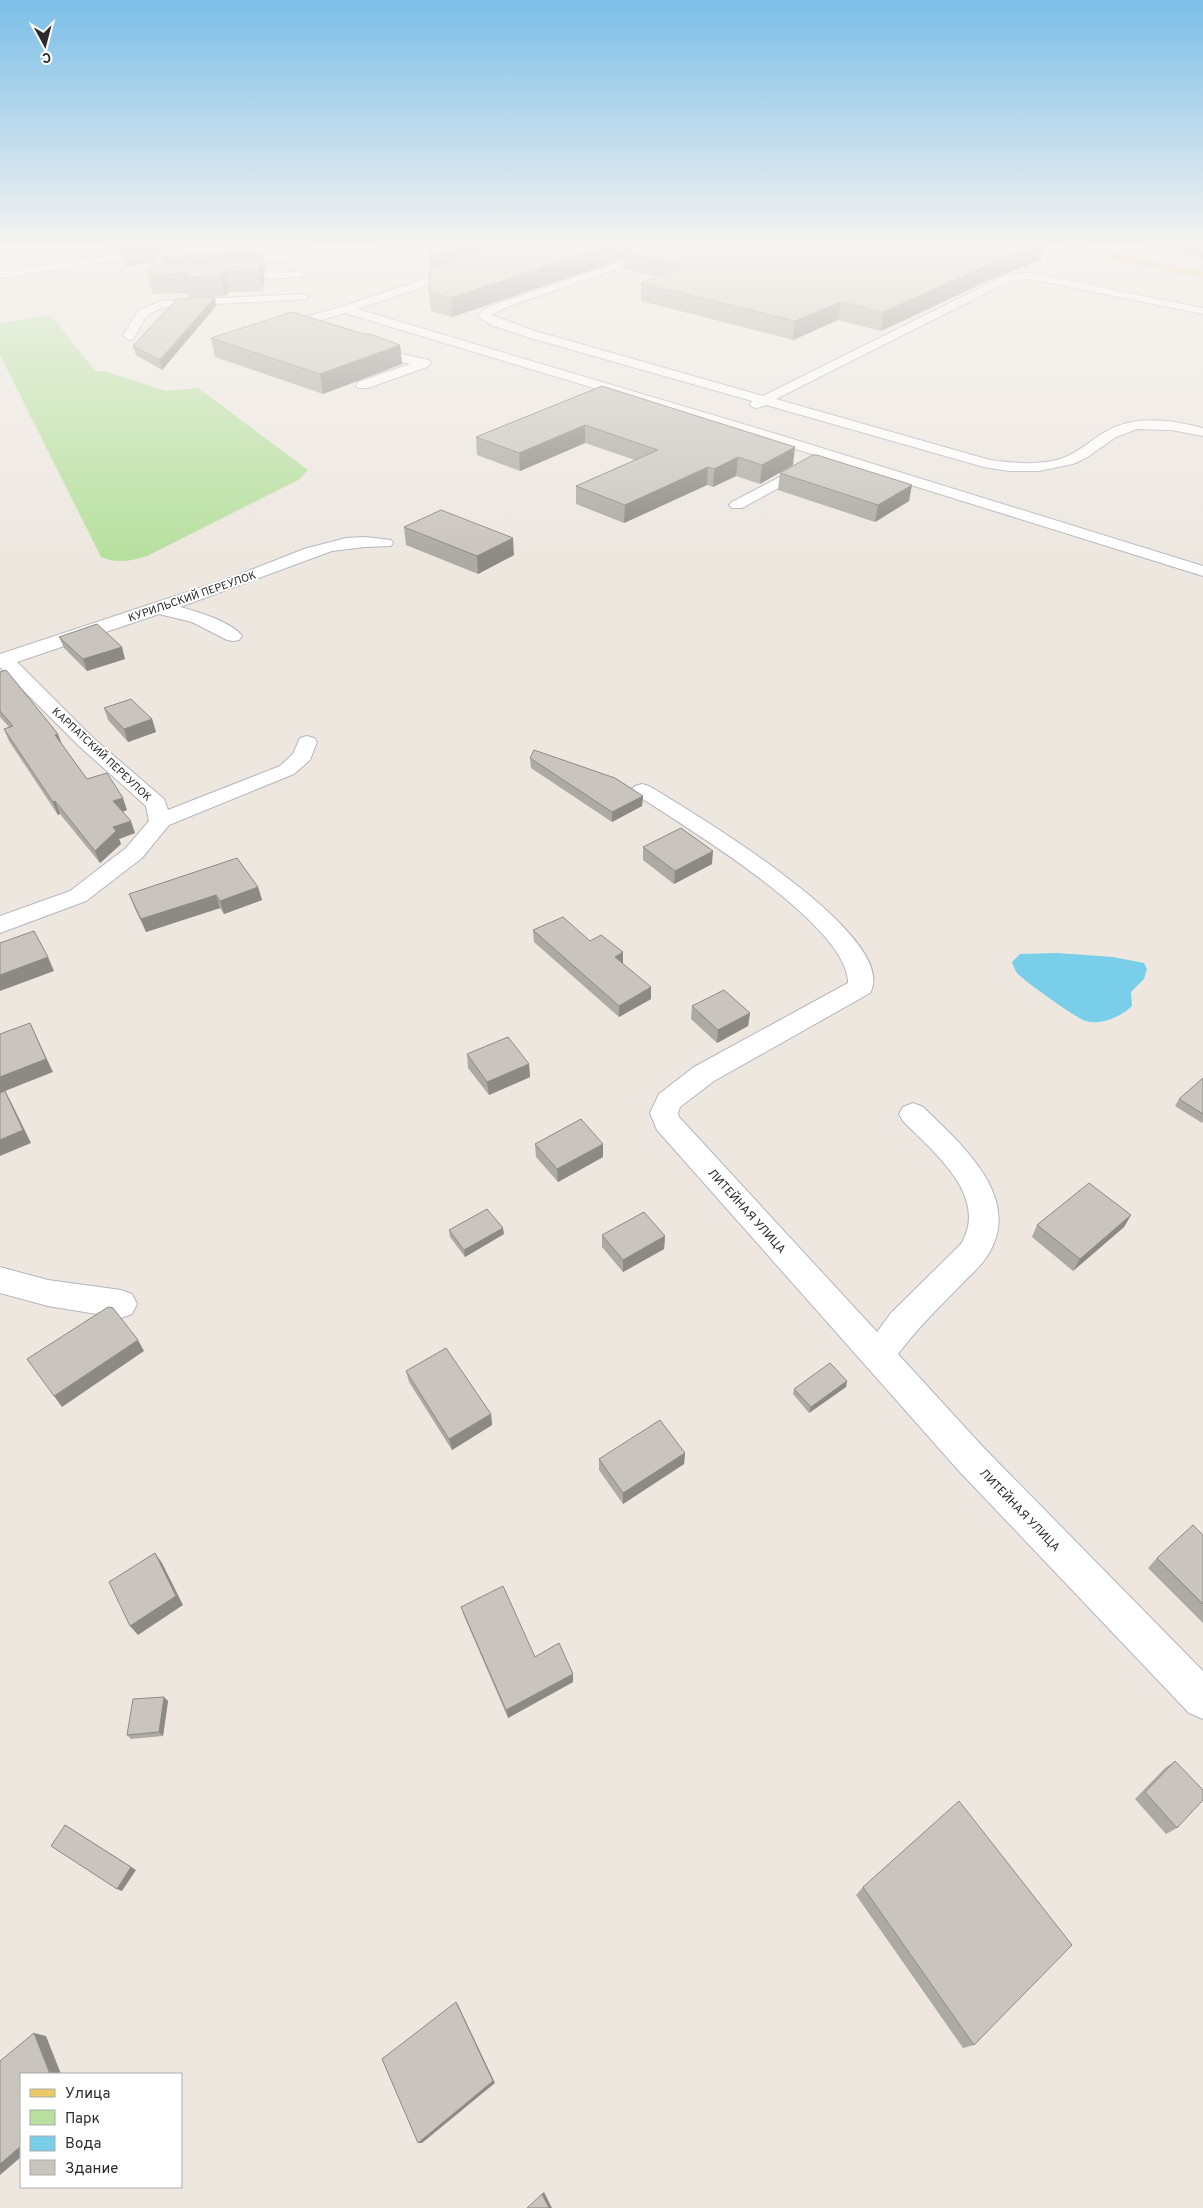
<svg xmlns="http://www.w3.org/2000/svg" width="1203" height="2208" font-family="Overpass,sans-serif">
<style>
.green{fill:#b7e09f}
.water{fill:#79cee9}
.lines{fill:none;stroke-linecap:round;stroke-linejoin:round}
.minor-casing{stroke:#b3b6bf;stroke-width:2}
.major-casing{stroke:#c8c8c8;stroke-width:2}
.minor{fill:#fff;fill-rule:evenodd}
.major{fill:#eac968;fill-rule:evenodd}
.wall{fill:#ada9a3}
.shaded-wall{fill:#8d8a85}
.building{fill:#c9c5be;stroke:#8d8a85}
.labels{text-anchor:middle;stroke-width:4;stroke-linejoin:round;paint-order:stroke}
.far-street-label{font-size:11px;fill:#2c2c2c;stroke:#fff}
.street-label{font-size:12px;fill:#2c2c2c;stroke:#fff}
</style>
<rect width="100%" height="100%" fill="#ede7e0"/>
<path class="green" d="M51 315 95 371 107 372 166 391 198 388 308 470 300 479 147 556C130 561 118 564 101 557L0 355V323Z"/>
<path class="water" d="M1057 953 1113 957 1144 963 1147 969 1144 979 1131 992 1132 1006C1122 1016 1100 1026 1086 1021 1077 1019 1023 980 1017 973 1015 970 1013 965 1012 962L1020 954Z"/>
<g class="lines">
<defs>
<g id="minor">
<path d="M163 247H191L186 250 0 278V272Z"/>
<path d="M254 247H309V248L306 259 257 261 246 256ZM298 251 297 254 258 255 259 253Z"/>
<path d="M518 247H532L517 256 357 309 783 436 1203 566V576L773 442 345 313 277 333 271 329 273 326 341 307Z"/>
<path d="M663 247H679L504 308 491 315 535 331 763 396 1006 275 1030 273 1203 308V314L1030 279 1012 280 776 399 990 460C1014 463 1040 466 1063 458 1079 452 1091 440 1105 432 1135 414 1171 420 1203 428V436L1171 430 1137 429 1116 437 1086 458 1073 464 1039 471H1009L984 467 766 405 757 408 752 407 750 404 752 401 527 337 491 325 478 316 486 308 496 304Z"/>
<path d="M299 272 304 275 303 277 228 280 223 277 228 274Z"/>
<path d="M303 294 309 297 307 299 163 307 147 315 133 339 129 340 123 336 138 311 161 301Z"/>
<path d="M384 343 400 349 401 354 429 360 431 363 427 367 368 388H358L356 385 358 382 410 364 390 359 389 354 383 351 374 353 368 349 370 346Z"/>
<path d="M812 460 817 461 819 464 817 467 742 508H732L729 505 732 502Z"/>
<path d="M365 537 391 540 393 543 391 546 365 547 332 551 180 607C196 611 232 622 242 636L239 640 233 641 227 640 192 622 159 614 17 662 93 738 164 799 168 810 280 766 293 754 300 738 307 736 314 738 317 742 310 760 294 774 169 825 142 858 86 901 0 933V916L70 891 126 848 149 821 146 806 79 746 0 667V654L233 577 304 549 346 538Z"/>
<path d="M642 784 649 786C689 810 903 937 870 993L714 1081 680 1107 678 1113 679 1117 877 1332 891 1313 961 1244C990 1196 933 1152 903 1121L899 1114 903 1107 913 1103 923 1107C963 1146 1029 1202 983 1262 976 1271 966 1279 959 1287 937 1309 916 1330 898 1354L983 1447 1203 1671V1719L1189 1713 959 1471 657 1130 650 1113 659 1094 694 1067 848 983V980C843 921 684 826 635 794L631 790 635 786Z"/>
<path d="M0 1267 48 1280 121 1290 132 1294 137 1304 132 1314 121 1318 48 1306 0 1293Z"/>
</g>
<path id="major" d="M1063 247H1084L1203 272V278L1068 250Z"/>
</defs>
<use href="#minor" class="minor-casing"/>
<use href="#major" class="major-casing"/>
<use href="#minor" class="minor"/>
<use href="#major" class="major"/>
</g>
<g class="wall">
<path d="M108 247H257L263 252 267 271H263L265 280 262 291 229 292 225 296 189 298 188 293 153 294 148 275 154 262 126 266 122 261 120 252 114 253Z"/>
<path d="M378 247H1044L1041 260 994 278 881 331 838 320 793 340 641 301V283L657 277 623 269V259L452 317 431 311 429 292 431 268V248L378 250Z"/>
<path d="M1141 247H1203V259Z"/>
<path d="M215 297 216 306 162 370 136 355 133 346Z"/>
<path d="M364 334 400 345 402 364 323 394 215 357 211 338Z"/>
<path d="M602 386 793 465 760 484 736 476 713 487 707 485 624 523 576 504V486L635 460 585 443 520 471 477 455 476 437Z"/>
<path d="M780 473 909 501 875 522 778 490Z"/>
<path d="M404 527 514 555 478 574 406 545Z"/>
<path d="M59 637 125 659 87 671 64 648Z"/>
<path d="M0 672 62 744 87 779 127 810 123 812 135 833 119 839 121 844 100 863 60 814 58 815 9 741 4 729 9 727 0 717Z"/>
<path d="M104 708 152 719 156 732 128 742 108 720Z"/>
<path d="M530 758 643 796 642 806 612 822 531 768Z"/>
<path d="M643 847 712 864 674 884 643 860Z"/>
<path d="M258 887 262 900 224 914 220 908 146 932 134 907 129 894Z"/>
<path d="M533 930 590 941 623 964 651 999 619 1017 534 942Z"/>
<path d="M692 1006 750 1013 748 1026 717 1043 691 1019Z"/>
<path d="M467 1054 529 1064 530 1077 489 1095 468 1068Z"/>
<path d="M1203 1078V1121L1202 1123 1175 1106 1179 1099Z"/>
<path d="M535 1144 603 1157 558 1182 536 1157Z"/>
<path d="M1131 1215 1124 1227 1073 1271 1032 1237 1037 1225Z"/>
<path d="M449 1230 504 1234 465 1257 450 1237Z"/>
<path d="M602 1235 665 1236 664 1249 623 1272 602 1247Z"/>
<path d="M406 1371 491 1414 492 1425 452 1450 409 1382Z"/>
<path d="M847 1381 846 1387 809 1413 793 1394 794 1389Z"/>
<path d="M685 1453 684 1464 623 1504 599 1470V1459Z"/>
<path d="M1203 1535V1623L1148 1568 1157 1558Z"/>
<path d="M461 1607 535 1657 573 1682 508 1718 464 1616Z"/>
<path d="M164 1697 168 1701 163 1736 131 1739 127 1735Z"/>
<path d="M1175 1761 1177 1828 1166 1834 1135 1799 1165 1768Z"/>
<path d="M863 1887 974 2045 963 2048 856 1895Z"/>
</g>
<g class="shaded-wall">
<path d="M112 247H119L120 252 114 253Z"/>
<path d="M122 247H165L172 274 161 261 126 266Z"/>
<path d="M459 247H511L432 274 430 257Z"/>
<path d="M605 247H656L623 251V259L452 317 451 298Z"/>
<path d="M1032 247H1044L1041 260 994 278 881 331 883 312 997 261Z"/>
<path d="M261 261 265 280 262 291 259 271Z"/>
<path d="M225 272 229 292 225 296 221 276Z"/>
<path d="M215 297 216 306 162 370 160 360Z"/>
<path d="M841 302 838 320 793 340 795 321Z"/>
<path d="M400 345 402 364 323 394 320 374Z"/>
<path d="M585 425V443L520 471 519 453Z"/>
<path d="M795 447 793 465 760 484 762 465Z"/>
<path d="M738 457 736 476 713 487 714 469Z"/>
<path d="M708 467 707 485 624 523 625 505Z"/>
<path d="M912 485 909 501 875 522 878 505Z"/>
<path d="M513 538 514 555 478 574 477 556Z"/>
<path d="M122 647 125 659 87 671 83 659Z"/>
<path d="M152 719 156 732 128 742 124 729Z"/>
<path d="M58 734 63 747 55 735Z"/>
<path d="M643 796 642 806 612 822V812Z"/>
<path d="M123 798 127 810 118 813 113 801Z"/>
<path d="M55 801 60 814 58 815 53 802Z"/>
<path d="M131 821 135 833 119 839 121 844 100 863 95 851 113 827Z"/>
<path d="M713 851 712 864 674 884 675 871Z"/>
<path d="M258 887 262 900 224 914 220 901Z"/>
<path d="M216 895 220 908 146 932 141 919Z"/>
<path d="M623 952V964L615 957Z"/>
<path d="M48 957 54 971 0 991V975Z"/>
<path d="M651 987V999L619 1017V1006Z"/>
<path d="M750 1013 748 1026 717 1043 718 1030Z"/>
<path d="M30 1023 53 1072 0 1093V1077Z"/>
<path d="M529 1064 530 1077 489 1095 487 1082Z"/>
<path d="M5 1091 12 1104 31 1143 0 1156V1140Z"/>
<path d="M603 1144V1157L558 1182 557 1169Z"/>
<path d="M1131 1215 1124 1227 1073 1271 1080 1259Z"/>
<path d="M503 1228 504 1234 465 1257 464 1250Z"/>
<path d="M665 1236 664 1249 623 1272V1260Z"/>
<path d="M138 1340 144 1351 62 1407 54 1396Z"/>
<path d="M847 1381 846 1387 809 1413 811 1407Z"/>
<path d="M491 1414 492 1425 452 1450 449 1439Z"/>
<path d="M685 1453 684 1464 623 1504V1493Z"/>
<path d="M155 1553 162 1563 183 1605 138 1635 130 1626Z"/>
<path d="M573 1674V1682L508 1718 506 1710Z"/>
<path d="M164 1697 168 1701 163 1736 159 1732Z"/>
<path d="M65 1825 136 1870 122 1891 117 1889Z"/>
<path d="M456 2002 458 2005 495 2083 422 2143H418Z"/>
<path d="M34 2033 46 2036 61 2074H50Z"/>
<path d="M21 2146V2157L0 2175V2164Z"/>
<path d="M544 2192 552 2208H549L542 2194Z"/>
</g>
<g class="building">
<path d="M161 247H257L263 252 168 255 161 260 168 264 261 261 259 271 225 272 221 276 184 278 189 273 148 275Z"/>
<path d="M431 247H459L430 257Z"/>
<path d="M496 247H605L451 298 429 292 430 268Z"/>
<path d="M635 247H1032L997 261 883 312 841 302 795 321 641 283 686 266 623 251Z"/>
<path d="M215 297 160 360 133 346 177 299Z"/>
<path d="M292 312 364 334H370L400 345 320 374 211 338Z"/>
<path d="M602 386 795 447 762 465 738 457 714 469 708 467 625 505 576 486 658 450 585 425 519 453 476 437Z"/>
<path d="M813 455H817L912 485 878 505 780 473Z"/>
<path d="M441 510 513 538 477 556 404 527Z"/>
<path d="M97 624 122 647 83 659 59 637Z"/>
<path d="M6 670 58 734 55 735 87 779 107 773 123 798 113 801 131 821 113 827 116 831 95 851 55 801 53 802 4 729 13 726 0 711V672Z"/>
<path d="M131 699 152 719 124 729 104 708Z"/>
<path d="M534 750 615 778 643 796 612 812 530 758Z"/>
<path d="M681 828 713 851 675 871 643 847Z"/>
<path d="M237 858 258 887 220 901 216 895 141 919 129 894Z"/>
<path d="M563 917 590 941 601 935 623 952 615 957 651 987 619 1006 533 930Z"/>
<path d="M34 931 48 957 0 975V943Z"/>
<path d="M724 990 750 1013 718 1030 692 1006Z"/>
<path d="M30 1023 46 1059 0 1077V1034Z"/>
<path d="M508 1037 529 1064 487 1082 467 1054Z"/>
<path d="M1203 1078V1114L1179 1099Z"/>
<path d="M5 1091 23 1130 0 1140V1093Z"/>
<path d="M581 1119 603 1144 557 1169 535 1144Z"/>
<path d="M1089 1183 1131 1215 1080 1259 1037 1225Z"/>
<path d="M487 1209 503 1228 464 1250 449 1230Z"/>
<path d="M644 1212 665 1236 623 1260 602 1235Z"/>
<path d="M108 1307 113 1308 138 1340 54 1396 27 1359Z"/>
<path d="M446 1348 491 1414 449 1439 406 1371Z"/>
<path d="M830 1363 847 1381 811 1407 794 1389Z"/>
<path d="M660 1420 685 1453 623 1493 599 1459Z"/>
<path d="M1193 1525 1203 1535V1604L1157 1558Z"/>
<path d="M155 1553 176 1596 130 1626 109 1582Z"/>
<path d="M503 1586 535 1657 559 1643 573 1674 506 1710 461 1607Z"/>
<path d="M164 1697 159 1732 127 1735 133 1699Z"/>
<path d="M1175 1761 1203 1790V1800L1177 1828 1145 1792Z"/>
<path d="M959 1801 1072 1945 974 2045 863 1887Z"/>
<path d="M65 1825 131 1867 117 1889 51 1846Z"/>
<path d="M456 2002 493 2081 418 2143 382 2059Z"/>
<path d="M34 2033 50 2074H21V2146L0 2164V2061Z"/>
<path d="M542 2194 549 2208H527Z"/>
</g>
<linearGradient id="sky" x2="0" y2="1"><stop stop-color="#7bbee8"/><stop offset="0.44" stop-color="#f7f4f1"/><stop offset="1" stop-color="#f7f4f1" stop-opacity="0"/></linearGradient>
<rect width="1203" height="556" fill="url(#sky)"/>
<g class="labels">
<g class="far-street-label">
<text transform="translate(192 596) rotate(-19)" y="4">КУРИЛЬСКИЙ ПЕРЕУЛОК</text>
<text transform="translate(102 754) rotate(43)" y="4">КАРПАТСКИЙ ПЕРЕУЛОК</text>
</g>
<g class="street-label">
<text transform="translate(747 1211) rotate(48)" y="4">ЛИТЕЙНАЯ УЛИЦА</text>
<text transform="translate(1020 1510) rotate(46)" y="4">ЛИТЕЙНАЯ УЛИЦА</text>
</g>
</g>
<rect x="20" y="2073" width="162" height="115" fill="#ffffff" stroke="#ababab"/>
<rect x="30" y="2089" width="25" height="8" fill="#eac968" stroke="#ababab"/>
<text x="65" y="2098" font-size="15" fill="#2c2c2c">Улица</text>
<rect x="30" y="2110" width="25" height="15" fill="#b7e09f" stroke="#ababab"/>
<text x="65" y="2123" font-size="15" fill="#2c2c2c">Парк</text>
<rect x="30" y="2136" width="25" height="15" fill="#79cee9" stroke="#ababab"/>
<text x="65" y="2148" font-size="15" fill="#2c2c2c">Вода</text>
<rect x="30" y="2160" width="25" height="15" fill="#c9c5be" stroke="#ababab"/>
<text x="65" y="2173" font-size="15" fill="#2c2c2c">Здание</text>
<g transform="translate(45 45) rotate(173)" stroke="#ffffff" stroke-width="4" paint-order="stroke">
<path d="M0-4L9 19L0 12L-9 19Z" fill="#2c2c2c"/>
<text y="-8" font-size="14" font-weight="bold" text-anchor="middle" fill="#2c2c2c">С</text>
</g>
</svg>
